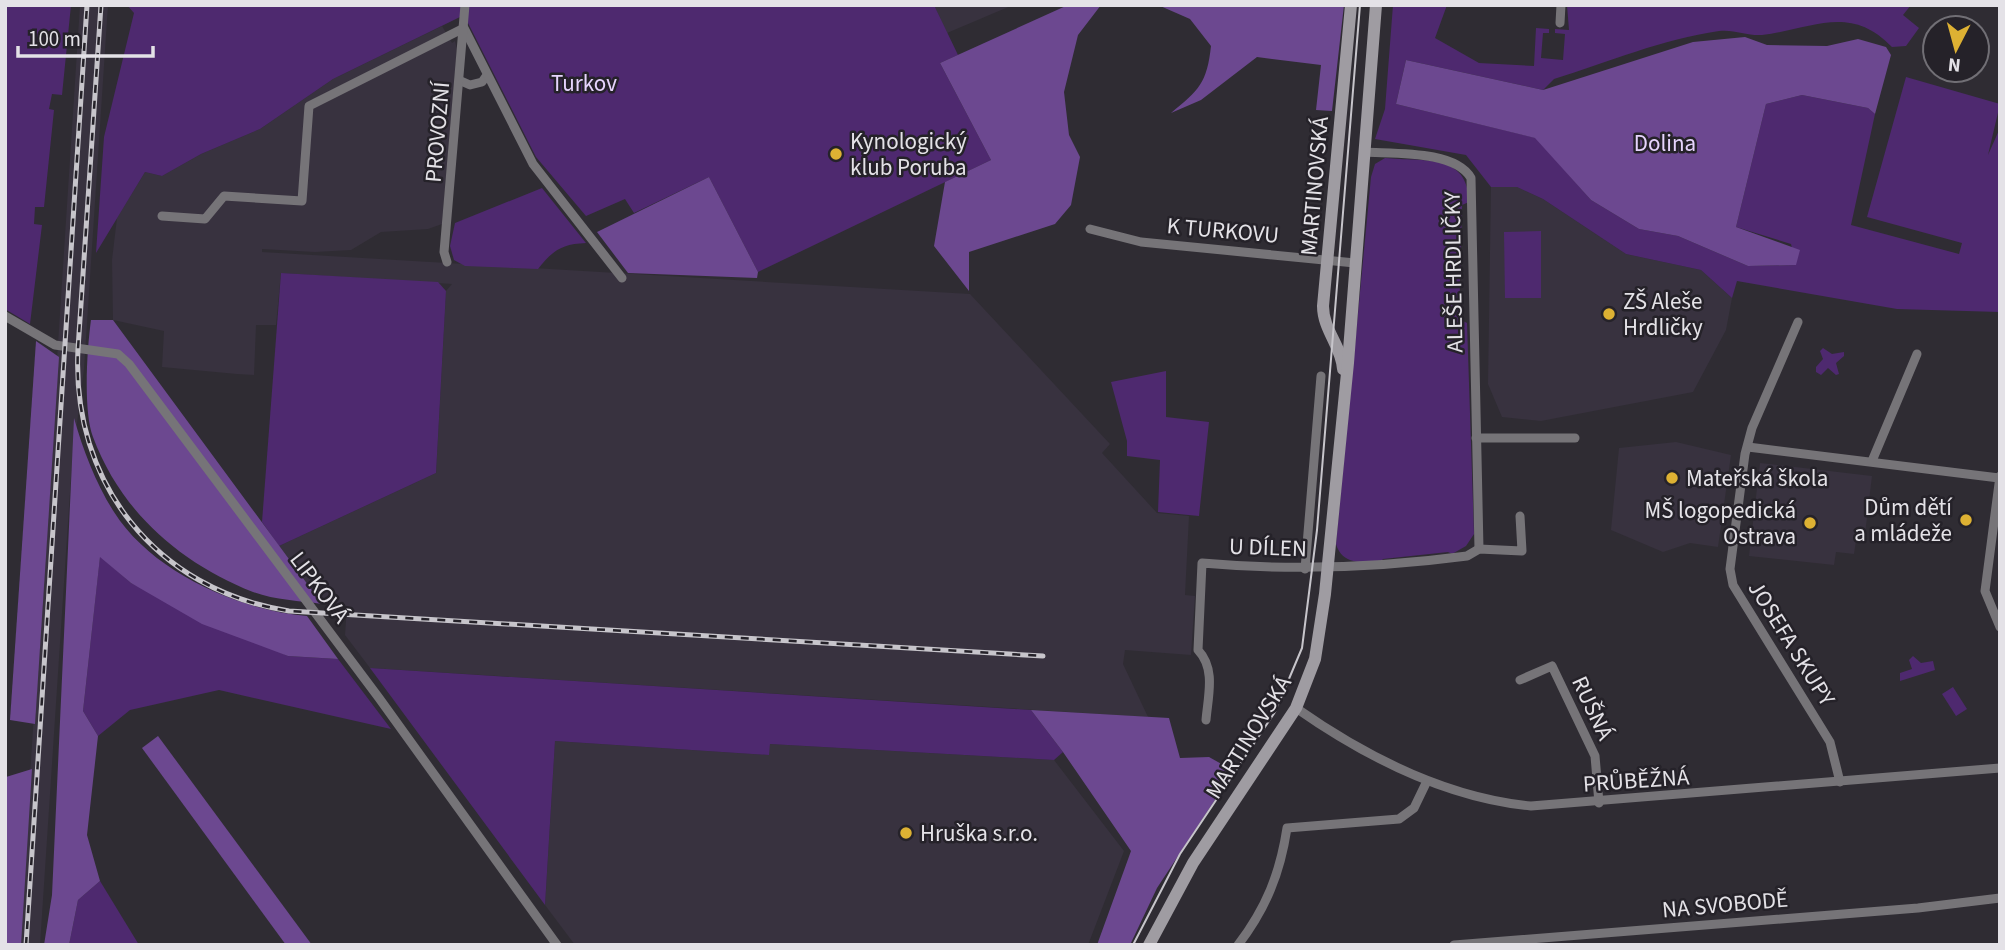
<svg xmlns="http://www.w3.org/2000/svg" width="2005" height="950" font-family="'Source Sans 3',sans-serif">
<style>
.built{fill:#38323f}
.green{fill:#4e296f}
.forest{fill:#6c4890}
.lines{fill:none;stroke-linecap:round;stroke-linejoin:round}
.street{stroke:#767478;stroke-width:9}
.secondary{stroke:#9f9ca2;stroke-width:12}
.tram{stroke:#c7c5cb;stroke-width:2}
.rail-casing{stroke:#c7c5cb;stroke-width:5}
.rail{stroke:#252229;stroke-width:2.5;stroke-dasharray:8;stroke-linecap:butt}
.poi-dot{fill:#ddb133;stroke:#252229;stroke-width:2.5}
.labels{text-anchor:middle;stroke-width:5;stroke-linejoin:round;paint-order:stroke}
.park-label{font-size:23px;fill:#e6d4fd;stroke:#252229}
.street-label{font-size:23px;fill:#e4e2e7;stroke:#252229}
.poi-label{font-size:23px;fill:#e4e2e7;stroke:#252229;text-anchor:start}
</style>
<rect width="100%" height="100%" fill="#2f2c33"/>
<g class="built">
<path d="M80 5H108L84 369 72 462 40 945H19Z"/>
<path d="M934 5H1013L947 33Z"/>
<path d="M442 26 452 43 455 41 457 49 442 224 428 229 381 232 351 250 315 252 262 249V252L970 294 1110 444 1102 453 1157 513 1189 516 1185 595 1195 596 1191 655 1125 650 1123 664 1148 717 370 668 345 635 347 606 322 604 279 546 436 473 446 291 452 284 281 273 276 325H256L254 375 237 374 162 367 164 331 113 320 112 260 117 218 145 172 162 176 201 154 260 129 333 79Z"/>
<path d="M1491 187H1517L1543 199 1626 254 1701 270 1732 298 1726 330 1693 392 1541 421 1502 417 1488 384Z"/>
<path d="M1676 442 1731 455 1718 547 1690 543 1663 552 1611 530 1619 448Z"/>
<path d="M1760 463 1872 476 1865 534H1857L1854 554 1836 552 1834 565 1749 556Z"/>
<path d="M555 741 768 755 770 744 1054 760 1124 851 1088 945H575L545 905Z"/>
</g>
<g class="green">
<path d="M5 5H71L62 95 52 94 49 109 54 110 44 207H35L34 224 42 225 30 324 5 309Z"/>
<path d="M127 5H934L958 55 940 63 991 160 758 272 709 177 634 213 625 199 586 216 536 157 468 23 460 17 333 79 260 129 201 154 162 176 145 172 96 253 104 137 134 13Z"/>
<path d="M1393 5H1447L1435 38 1479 63 1534 66 1536 28 1549 29V33H1543L1541 58 1563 60 1565 34 1555 33V29L1569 30 1567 5H1911L1903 15 1919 28 1906 46 1892 47C1850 3 1812 29 1762 35 1747 36 1734 29 1719 31 1663 39 1608 62 1554 79L1543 90 1406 60 1396 104 1536 138 1591 200 1639 229 1678 236 1748 266 1796 265 1791 244 1736 227 1766 104 1802 95 1868 108 1875 114 1851 225 1959 254 1962 243 1867 217 1906 77 2000 104 1988 155 2000 128V312L1897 309 1737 281 1732 298 1701 270 1626 254 1543 199 1517 187H1491L1466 155 1375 139 1385 109Z"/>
<path d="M1385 158C1423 162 1468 152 1469 202L1462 205 1459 319 1467 323 1474 534 1466 546 1452 554 1448 552 1383 559 1380 563C1362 562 1342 565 1336 544L1371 177 1375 164Z"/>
<path d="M542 188 586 243C562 244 553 250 538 269L465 266 454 260 450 246 455 223Z"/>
<path d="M1541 231V298H1505L1504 232Z"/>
<path d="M281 273 438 282 446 291 436 473 279 546 262 522Z"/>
<path d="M1823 348 1832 354 1844 352V356L1836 363 1839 374 1836 375 1828 368 1821 375 1816 372V367L1823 359 1820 351Z"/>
<path d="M1166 371V417L1209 422 1199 516 1158 512 1160 460 1127 456V441L1111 382Z"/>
<path d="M100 556 131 583 288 656 338 659 391 729 219 690 130 710 98 736 83 711Z"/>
<path d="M1913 656 1921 663 1933 661 1935 670 1900 681V673L1912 669 1909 660Z"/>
<path d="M370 668 1031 710 1063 752 1054 760 770 744 769 755 555 741 545 905Z"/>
<path d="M1953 687 1967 709 1956 716 1942 694Z"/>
<path d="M100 881 139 945H69L78 900Z"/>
</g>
<g class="forest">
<path d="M1068 5H1101L1078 35 1064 92 1069 135 1080 157 1071 205 1055 224 969 252V291L934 246 945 182 991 160 940 63Z"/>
<path d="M1158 5H1344L1332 111 1316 110 1321 65 1257 57 1201 100 1171 113C1199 90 1207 83 1211 46L1190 19Z"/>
<path d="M1745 37 1767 45 1827 46 1858 39 1886 47 1891 55 1875 114 1868 108 1802 95 1766 104 1736 227 1800 250 1796 265 1748 266 1678 236 1639 229 1591 200 1535 138 1396 104 1406 60 1543 90 1693 42Z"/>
<path d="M709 177 758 272 757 278 628 273 597 232Z"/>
<path d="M91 320H113L322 604C300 601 274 600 253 592 180 563 121 512 93 437 83 411 87 349 91 320Z"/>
<path d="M36 341 59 357 35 724 10 720Z"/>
<path d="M74 418C83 450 96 484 114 512 152 572 238 610 307 616L338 659 288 656 202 624 131 583 100 557 83 711 98 736 87 835 100 881 78 900 69 945H44L52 895Z"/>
<path d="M1031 710 1169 718 1180 758 1209 757 1234 771 1157 888 1130 945H1097L1131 851 1063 752Z"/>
<path d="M158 736 312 945H286L142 748Z"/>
<path d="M32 769 21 945H5L6 777Z"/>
</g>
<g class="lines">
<g class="street">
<path d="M1560 23 1561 5"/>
<path d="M461 81 470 85 482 82 487 75"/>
<path d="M1364 152C1394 154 1455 150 1471 178L1479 549"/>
<path d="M162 216 205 219 224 196 302 201 309 106 464 28 533 164 622 278"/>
<path d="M1090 229 1141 242 1355 263"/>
<path d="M447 262 444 252 465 5"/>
<path d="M5 316 55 345 118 354 129 364 379 698 557 945"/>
<path d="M1798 322 1752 428 1745 454 1730 569 1733 585 1830 742 1840 782"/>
<path d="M1476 438H1575"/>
<path d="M1748 447 1999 478"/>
<path d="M1872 461 1917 354"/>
<path d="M2000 476 1985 591 2000 627"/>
<path d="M1305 569 1321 376"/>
<path d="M1520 680 1552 666 1595 756 1599 803"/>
<path d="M1296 708C1366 757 1446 798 1531 806L2000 768"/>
<path d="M1206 720C1208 696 1216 669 1198 650L1202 563C1292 571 1377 568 1467 556L1479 549 1522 551 1520 516"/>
<path d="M1238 945C1266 908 1280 874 1287 828L1399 819 1414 808 1427 781"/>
<path d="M1454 945 1918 908 2000 898"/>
</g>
<g class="secondary">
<path d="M1343 369C1342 347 1323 330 1323 306L1351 5"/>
<path d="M1149 945 1193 863 1296 708 1315 659 1325 594 1348 363 1376 5"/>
</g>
<path class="tram" d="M1133 945 1180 854 1275 712 1302 648 1317 530 1360 5"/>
<defs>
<g id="rail">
<path d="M101 5 78 349C71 483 156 590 289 611L1043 656"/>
<path d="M26 945 87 5"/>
</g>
</defs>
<use href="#rail" class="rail-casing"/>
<use href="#rail" class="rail"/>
</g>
<g class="poi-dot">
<circle cx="836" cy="154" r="7"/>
<circle cx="1609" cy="314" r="7"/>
<circle cx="1672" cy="478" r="7"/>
<circle cx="1966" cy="520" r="7"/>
<circle cx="1810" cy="523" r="7"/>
<circle cx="906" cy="833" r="7"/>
</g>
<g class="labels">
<g class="park-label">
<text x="584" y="91">Turkov</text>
<text x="1665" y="151">Dolina</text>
</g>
<g class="street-label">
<text transform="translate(437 132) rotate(-85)" y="8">PROVOZNÍ</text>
<text transform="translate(1314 186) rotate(-85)" y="8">MARTINOVSKÁ</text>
<text transform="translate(1223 230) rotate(5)" y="8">K TURKOVU</text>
<text transform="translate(1453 272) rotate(-91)" y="8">ALEŠE HRDLIČKY</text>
<text transform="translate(1268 547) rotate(2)" y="8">U DÍLEN</text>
<text transform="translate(320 587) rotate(53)" y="8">LIPKOVÁ</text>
<text transform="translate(1792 643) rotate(58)" y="8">JOSEFA SKUPY</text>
<text transform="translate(1593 708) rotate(65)" y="8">RUŠNÁ</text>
<text transform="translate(1248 737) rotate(-58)" y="8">MARTINOVSKÁ</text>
<text transform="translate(1636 780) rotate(-4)" y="8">PRŮBĚŽNÁ</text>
<text transform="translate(1725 904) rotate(-5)" y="8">NA SVOBODĚ</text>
</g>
<g class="poi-label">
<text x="850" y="149">Kynologický<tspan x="850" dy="26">klub Poruba</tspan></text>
<text x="1623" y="309">ZŠ Aleše<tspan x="1623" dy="26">Hrdličky</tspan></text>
<text x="1686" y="486">Mateřská škola</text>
<text x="1952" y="515" text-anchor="end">Dům dětí<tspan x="1952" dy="26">a mládeže</tspan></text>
<text x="1796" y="518" text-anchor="end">MŠ logopedická<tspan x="1796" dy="26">Ostrava</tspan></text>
<text x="920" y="841">Hruška s.r.o.</text>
</g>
</g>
<rect width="2005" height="950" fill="none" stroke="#e4e2e7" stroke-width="14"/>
<g transform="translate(1956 49) rotate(186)"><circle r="33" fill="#252229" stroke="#716f75" stroke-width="2"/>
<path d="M0-5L12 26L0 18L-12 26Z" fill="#ddb133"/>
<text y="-10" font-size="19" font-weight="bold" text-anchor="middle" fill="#e4e2e7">N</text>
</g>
<path d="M18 46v10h135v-10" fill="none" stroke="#e4e2e7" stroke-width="3.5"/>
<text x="28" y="46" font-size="21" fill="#e4e2e7" stroke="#252229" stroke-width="5" paint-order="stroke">100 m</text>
</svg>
